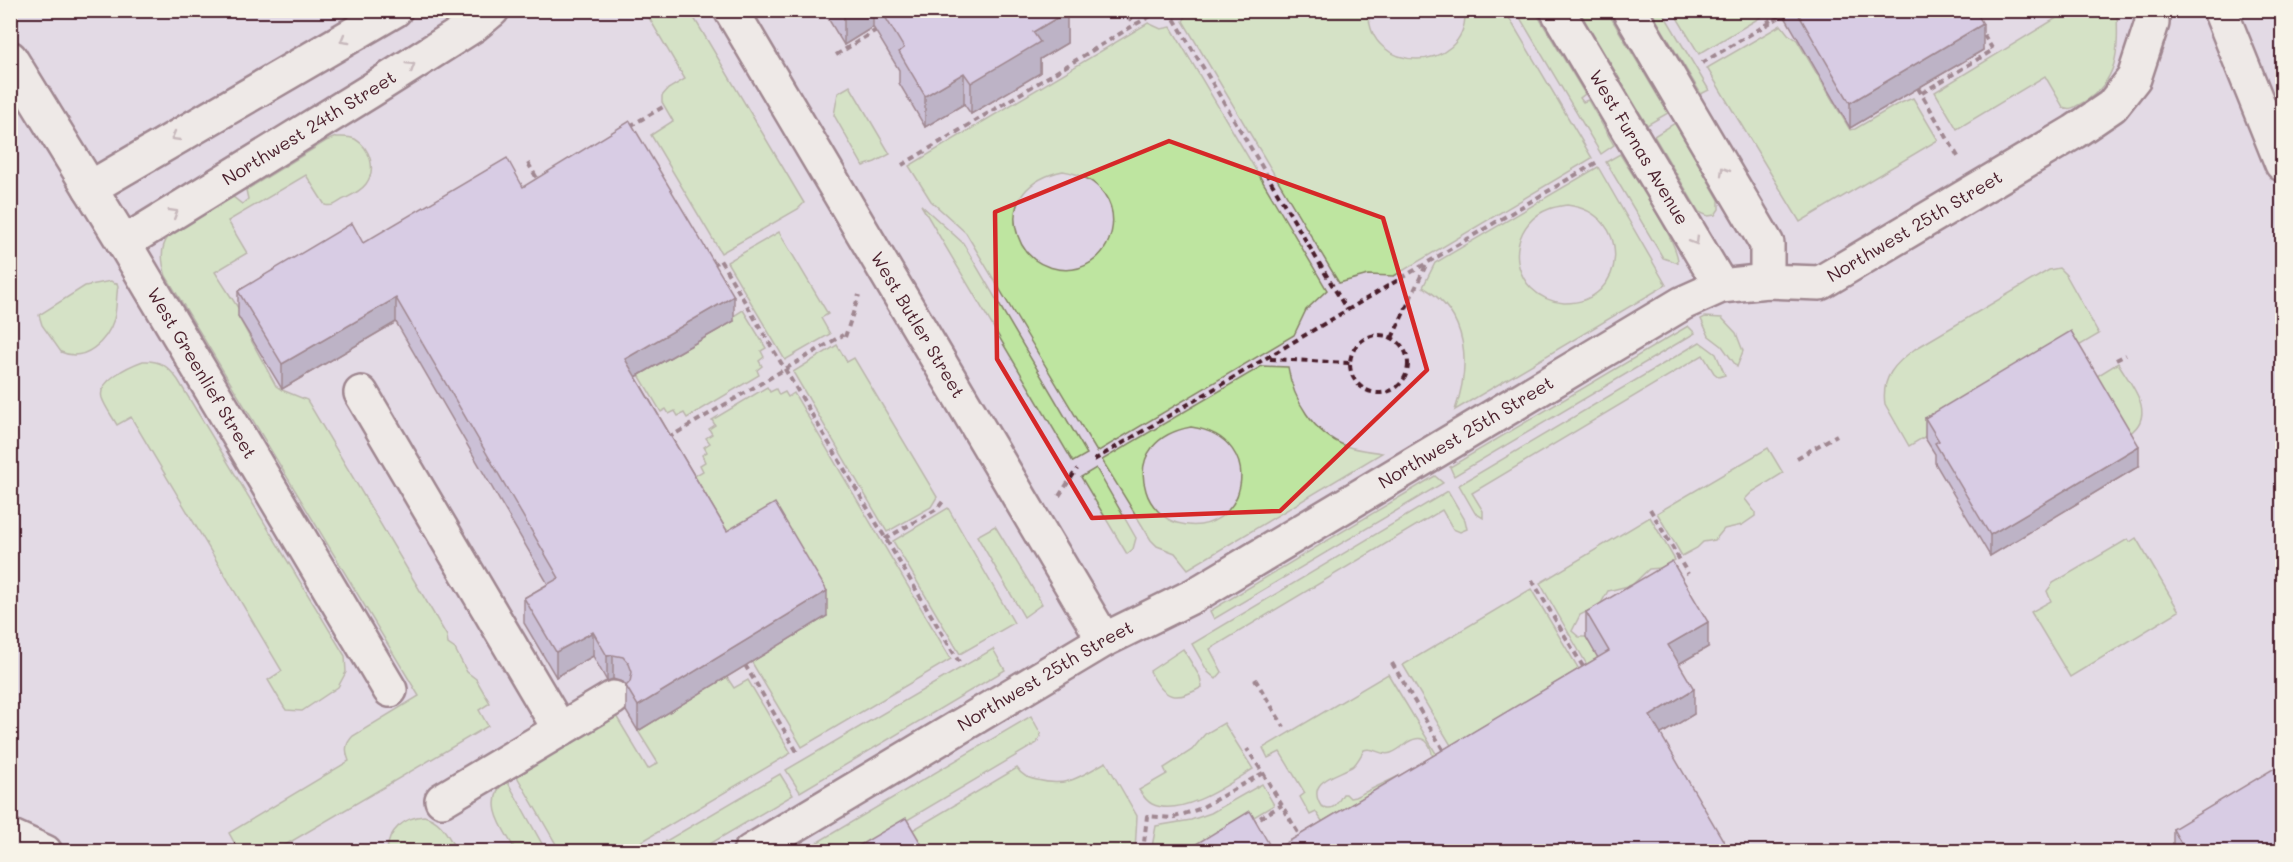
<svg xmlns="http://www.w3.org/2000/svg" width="2293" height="862" font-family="Mali,sans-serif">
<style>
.built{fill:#ded2e5}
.green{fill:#bee5a0;stroke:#848266;stroke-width:1.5;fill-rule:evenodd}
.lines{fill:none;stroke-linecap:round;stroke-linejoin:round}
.minor-casing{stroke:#4a1f2b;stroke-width:38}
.path{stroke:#4a1f2b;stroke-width:4;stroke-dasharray:6 4.5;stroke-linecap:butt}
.minor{stroke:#f7f3e8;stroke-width:33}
.wall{fill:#a99ac3;stroke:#4a1f2b;stroke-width:1.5}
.shaded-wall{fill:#8a7d9f;stroke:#4a1f2b;stroke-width:1.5}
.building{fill:#c5b3e3;stroke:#4a1f2b;stroke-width:1.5}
.oneway{stroke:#a0898a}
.marked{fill:none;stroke:#d62828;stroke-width:4.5;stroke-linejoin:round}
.labels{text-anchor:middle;stroke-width:5;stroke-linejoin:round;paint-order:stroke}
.street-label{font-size:18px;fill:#4a1f2b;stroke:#f7f3e8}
</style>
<rect width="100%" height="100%" fill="#e8e0e6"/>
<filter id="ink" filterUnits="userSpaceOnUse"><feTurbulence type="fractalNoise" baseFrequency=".0167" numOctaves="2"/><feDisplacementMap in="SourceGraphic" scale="12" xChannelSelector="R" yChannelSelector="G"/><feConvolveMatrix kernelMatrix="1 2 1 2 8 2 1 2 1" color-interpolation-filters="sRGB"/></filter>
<g filter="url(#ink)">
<rect class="built" x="11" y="11" width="2271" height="840"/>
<g class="green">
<path d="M1190 10 1369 11C1366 75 1468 75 1465 11H1505L1592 158 1394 276 1368 275 1339 283 1183 21Z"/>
<path d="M645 11H690L804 203 798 209 721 253 651 135 673 121 662 102V96L668 89 685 79Z"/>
<path d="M1516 11H1535L1585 94 1580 98 1583 102 1588 100 1614 145 1601 154Z"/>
<path d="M1579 11H1607L1668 113 1647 125Z"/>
<path d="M1651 11H1662L1709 90 1701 94Z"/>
<path d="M1673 11H1757L1761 17 1699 54Z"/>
<path d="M2068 11H2117C2118 48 2120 80 2084 102 2076 106 2071 111 2063 107L2045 76 1957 129 1935 92Z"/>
<path d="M1148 23 1161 29 1171 27 1327 290 1306 310 1294 335 1097 452 966 233 931 201 909 166ZM1063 171C1144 184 1116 287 1049 267 1034 262 1023 251 1018 236 1006 201 1030 178 1063 171Z"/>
<path d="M1781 25 1788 34 1797 40 1850 130 1855 129 1896 105 1913 98 1938 140 1800 222 1707 68Z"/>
<path d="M850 86 890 154 875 162 863 166 834 115 838 93Z"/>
<path d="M1675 123 1719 200V209L1715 215 1708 216 1699 212 1654 136Z"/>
<path d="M336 137C342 137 349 136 355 139 370 148 377 169 366 184 360 192 350 196 342 200 336 204 332 207 325 205L306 175 228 221 247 253 215 272 242 314 238 316 276 386 282 390 307 400 447 636 448 644 455 649 467 672 476 679 490 703 479 710 488 726 275 851H239L229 833 349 761C345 751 345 744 353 736L419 696 166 276C162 263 159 248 169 236 175 228 221 204 233 197L242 204 248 199 246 190 326 141Z"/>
<path d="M1620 154C1633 176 1679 242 1678 263L1663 258 1606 162Z"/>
<path d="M1598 167 1666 285 1455 410C1471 365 1469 314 1423 287L1435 263ZM1567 205C1634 213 1628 304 1564 303 1551 302 1540 297 1531 288 1507 263 1516 221 1549 209 1554 207 1561 206 1567 205Z"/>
<path d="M921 205 963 243 1087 454 1073 462Z"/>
<path d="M779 232 828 314 821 318 830 334 785 360 727 262Z"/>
<path d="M2059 268 2066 275 2099 334 1909 446 1885 404C1881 378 1895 363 1915 349L2049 270Z"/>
<path d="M111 281 115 284 117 283 118 286C116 296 117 308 114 319 107 341 85 363 61 352L42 325 39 315 85 286Z"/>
<path d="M743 310 766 348 761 351 764 357 759 361 762 366 757 370 759 375 687 418 684 413 678 416 675 411 669 414 666 409 661 412 639 375 733 321 732 317Z"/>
<path d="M1705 317 1722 318 1736 333 1743 351 1737 367 1722 346 1709 336 1701 319Z"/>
<path d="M1688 326 1695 333 1454 476 1450 467Z"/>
<path d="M1700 342 1716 354 1725 375 1719 377 1714 373 1703 355 1472 493 1483 511V518L1475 513 1459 485Z"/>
<path d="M837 345 847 362 854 358 937 497 931 507 887 532 793 372Z"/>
<path d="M143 361C160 360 168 366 178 380L345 656 346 672 338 687 302 711 286 710 284 707 268 680 282 671 131 417 117 425C112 416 105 407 102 398 97 381 129 366 143 361Z"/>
<path d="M2118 363C2131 385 2158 414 2129 434L2089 381Z"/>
<path d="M1262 366 1288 367C1293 400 1313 433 1346 446 1357 450 1370 451 1382 453L1188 569 1175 553 1157 546 1151 540 1102 460ZM1191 427C1271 438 1246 542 1177 523 1163 519 1150 505 1146 491 1135 455 1158 433 1191 427Z"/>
<path d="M767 387 770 392 776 389 779 395 785 392 788 397 794 393 951 659 802 747 751 661 727 555 686 481 703 471 700 465 705 462 702 455 707 452 704 447 710 443 706 438 712 434 709 429 715 425 712 420Z"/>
<path d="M1768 448 1783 473 1752 492 1745 499 1755 512V516L1742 525 1724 529 1715 540 1703 542 1697 548 1682 556 1657 513Z"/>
<path d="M1096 468 1136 538 1133 549 1127 554 1081 477Z"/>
<path d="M1435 476 1443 483 1214 619 1210 611Z"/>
<path d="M1448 491 1465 520 1467 529 1460 532 1453 529 1442 510 1210 649 1222 672 1216 679 1208 672 1192 644Z"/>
<path d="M948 508 1014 623 960 654 893 541Z"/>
<path d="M1650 517 1675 560 1661 568 1649 569 1632 585 1608 591 1600 605 1580 615 1572 631 1579 637H1586L1601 663 1590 670 1540 583Z"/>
<path d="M995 526 1041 602 1042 604 1024 617 977 536Z"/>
<path d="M2136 538 2179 611 2070 677 2031 612 2051 601 2047 591 2053 583 2128 539 2130 542Z"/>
<path d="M1531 589 1583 676 1455 752 1403 665Z"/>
<path d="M993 649 1005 670 800 792 786 770Z"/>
<path d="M1183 649 1200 677 1202 687C1176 702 1164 700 1150 671Z"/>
<path d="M1388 674 1440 760 1433 764C1433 748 1427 731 1408 742 1403 746 1397 751 1391 753 1380 757 1374 746 1364 750 1361 755 1357 763 1353 766 1339 775 1305 780 1321 806 1335 813 1338 801 1343 794H1346L1350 798 1355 797 1403 774 1326 827 1316 812 1310 815 1300 797 1305 793 1280 752 1268 758 1263 748Z"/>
<path d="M726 676 734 688 748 680 791 753 626 851H560L515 773 615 714 648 769 658 763 638 731Z"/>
<path d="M1031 716 1041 734 1037 743 855 851 801 852Z"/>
<path d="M1224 723 1253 769C1229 784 1181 818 1152 804 1146 801 1143 796 1139 790L1167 774 1164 768 1192 750 1205 734Z"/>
<path d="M1106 762 1137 816 1135 851H917L906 834 1017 768C1022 776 1028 778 1037 780 1069 788 1080 776 1106 762Z"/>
<path d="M780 774 793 795 698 851H649Z"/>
<path d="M506 779 546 851H516C503 828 482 804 506 779Z"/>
<path d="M1262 784 1274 805 1197 851 1151 852 1156 826 1191 820 1211 813Z"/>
<path d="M424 816C442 820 448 837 457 851H420L419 849 414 851H387C388 831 404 817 424 816Z"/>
</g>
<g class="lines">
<defs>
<g id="minor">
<path id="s1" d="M731 10 1104 640"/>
<path id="s2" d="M1557 10 1721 286"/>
<path d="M1629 10 1767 244V281"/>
<path d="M2220 10 2282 164"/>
<path id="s3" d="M10 58 124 243 390 690"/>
<path d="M90 188 395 10"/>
<path id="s4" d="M124 243 370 91 474 25 492 10"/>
<path d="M361 393 560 730"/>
<path d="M442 800 613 698"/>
<path d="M10 836 45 852"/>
<path id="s5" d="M750 852 1104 640 1195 595 1683 303 1721 286 1767 281 1820 283 2074 132 2112 106 2134 78 2152 23 2151 10"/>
</g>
</defs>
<use href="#minor" class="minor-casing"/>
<g class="path">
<path d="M1119 10 1136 24"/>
<path d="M1169 10 1347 310"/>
<path d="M1763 10 1770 23"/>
<path d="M836 55 878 29"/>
<path d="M1702 63 1783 15"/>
<path d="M1918 88 1960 160"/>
<path d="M1922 93 1993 50 1981 30"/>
<path d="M630 126 663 107"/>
<path d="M528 163 538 180"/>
<path d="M902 165 1136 24 1162 10"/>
<path d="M712 266 720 260 959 662"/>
<circle cx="1379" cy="364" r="29"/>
<path d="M845 337 859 295"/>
<path d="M1392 338 1426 265"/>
<path d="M1270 359 1350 363"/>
<path d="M2116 360 2126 355"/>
<path d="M668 438 843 335"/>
<path d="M1797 458 1837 435"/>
<path d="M1094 460 1599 161"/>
<path d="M1059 496 1077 469"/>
<path d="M1650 509 1688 574"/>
<path d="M885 539 937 509 944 500"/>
<path d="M1532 580 1585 670"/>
<path d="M1392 663 1445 753"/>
<path d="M745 665 799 755"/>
<path d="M1255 679 1284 727"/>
<path d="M1263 773 1301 838"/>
<path d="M1251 823 1282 805"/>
<path d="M1143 852 1147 816 1172 818 1199 809 1263 773 1247 749"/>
</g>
<use href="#minor" class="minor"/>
</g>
<g class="wall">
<path d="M823 10H1066L1067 43 1040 59V73L971 114 964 104 925 127 899 83V70L873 27 844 45Z"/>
<path d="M1781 10H1975L1983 50 1850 128Z"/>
<path d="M523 187 734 321 636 377 727 531 827 616 638 731 626 711V686L623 682 613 679 607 681 593 656 556 677 524 623V598L548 584 396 322 282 389 238 316V291L363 243Z"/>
<path d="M1925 418 2139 466 1990 556 1935 463V454L1925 438Z"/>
<path d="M1586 612 1708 647 1679 664 1694 714 1661 734 1273 851 1598 658 1586 637Z"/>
<path d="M2173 829 2283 852H2173Z"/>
</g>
<g class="shaded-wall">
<path d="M849 10H873V27L844 45V14Z"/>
<path d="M1067 12V43L1040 59V73L971 114V83L1033 32Z"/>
<path d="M1983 24V50L1850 128V103Z"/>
<path d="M964 73V104L925 127V96Z"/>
<path d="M734 296V321L625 383V359Z"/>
<path d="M396 298V322L282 389V364Z"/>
<path d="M2139 446V466L1990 556V535Z"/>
<path d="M827 591V616L638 731V706Z"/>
<path d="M1708 622V647L1668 670V645Z"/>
<path d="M593 632V656L556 677V652Z"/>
<path d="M613 655V679L607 681V656Z"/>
<path d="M1694 689V714L1650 741V716Z"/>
</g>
<g class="building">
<path d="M841 10H849L844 14Z"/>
<path d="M881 10H1066L1067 12 1033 32 1040 42 971 83 964 73 925 96 899 52 904 48Z"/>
<path d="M1796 10H1975L1983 24 1850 103Z"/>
<path d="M630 121 734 296 625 359 727 531 775 503 827 591 638 706 626 686 630 682 632 672 629 664 623 657 613 655 607 656 593 632 556 652 524 598 559 578 396 298 282 364 238 291 352 223 363 243 507 158 523 187Z"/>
<path d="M2071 331 2139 446 1990 535 1935 443 1939 441 1925 418Z"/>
<path d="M1672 561 1708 622 1668 645 1694 689 1650 716 1730 852H1183L1250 811 1273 851 1609 651 1586 612Z"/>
<path d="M2283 763V852H2186L2173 829Z"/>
<path d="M906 818 926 852H848Z"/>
</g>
<defs><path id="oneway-chevron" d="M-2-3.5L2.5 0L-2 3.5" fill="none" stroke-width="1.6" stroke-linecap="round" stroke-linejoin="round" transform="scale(1.5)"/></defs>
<g class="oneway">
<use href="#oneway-chevron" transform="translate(344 40) rotate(150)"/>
<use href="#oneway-chevron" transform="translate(411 66) rotate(-32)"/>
<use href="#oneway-chevron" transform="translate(175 137) rotate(150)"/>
<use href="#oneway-chevron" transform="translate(1724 171) rotate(-120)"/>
<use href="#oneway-chevron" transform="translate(174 213) rotate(-31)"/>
<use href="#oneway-chevron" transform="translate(1695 241) rotate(59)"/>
</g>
</g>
<path d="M0 0H2293V862H0ZM1169 141 1383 218 1427 370 1280 511 1092 518 997 359 995 212Z" fill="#e8e0e6" fill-opacity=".55" fill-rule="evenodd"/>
<path class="marked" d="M1169 141 1383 218 1427 370 1280 511 1092 518 997 359 995 212Z"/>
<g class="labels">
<g class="street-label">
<text dy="6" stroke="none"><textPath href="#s4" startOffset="218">Northwest 24th Street</textPath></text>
<text dy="6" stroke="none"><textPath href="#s2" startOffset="160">West Furnas Avenue</textPath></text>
<text dy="6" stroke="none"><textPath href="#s5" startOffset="1334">Northwest 25th Street</textPath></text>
<text dy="6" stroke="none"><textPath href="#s1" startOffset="366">West Butler Street</textPath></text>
<text dy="6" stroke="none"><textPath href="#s3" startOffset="369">West Greenlief Street</textPath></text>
<text dy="6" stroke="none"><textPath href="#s5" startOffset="830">Northwest 25th Street</textPath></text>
<text dy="6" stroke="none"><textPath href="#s5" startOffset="344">Northwest 25th Street</textPath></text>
</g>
</g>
<rect width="2293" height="862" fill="none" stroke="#f7f3e8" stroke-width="36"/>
<rect x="18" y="18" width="2257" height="826" fill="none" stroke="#4a1f2b" stroke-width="2" filter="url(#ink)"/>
</svg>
